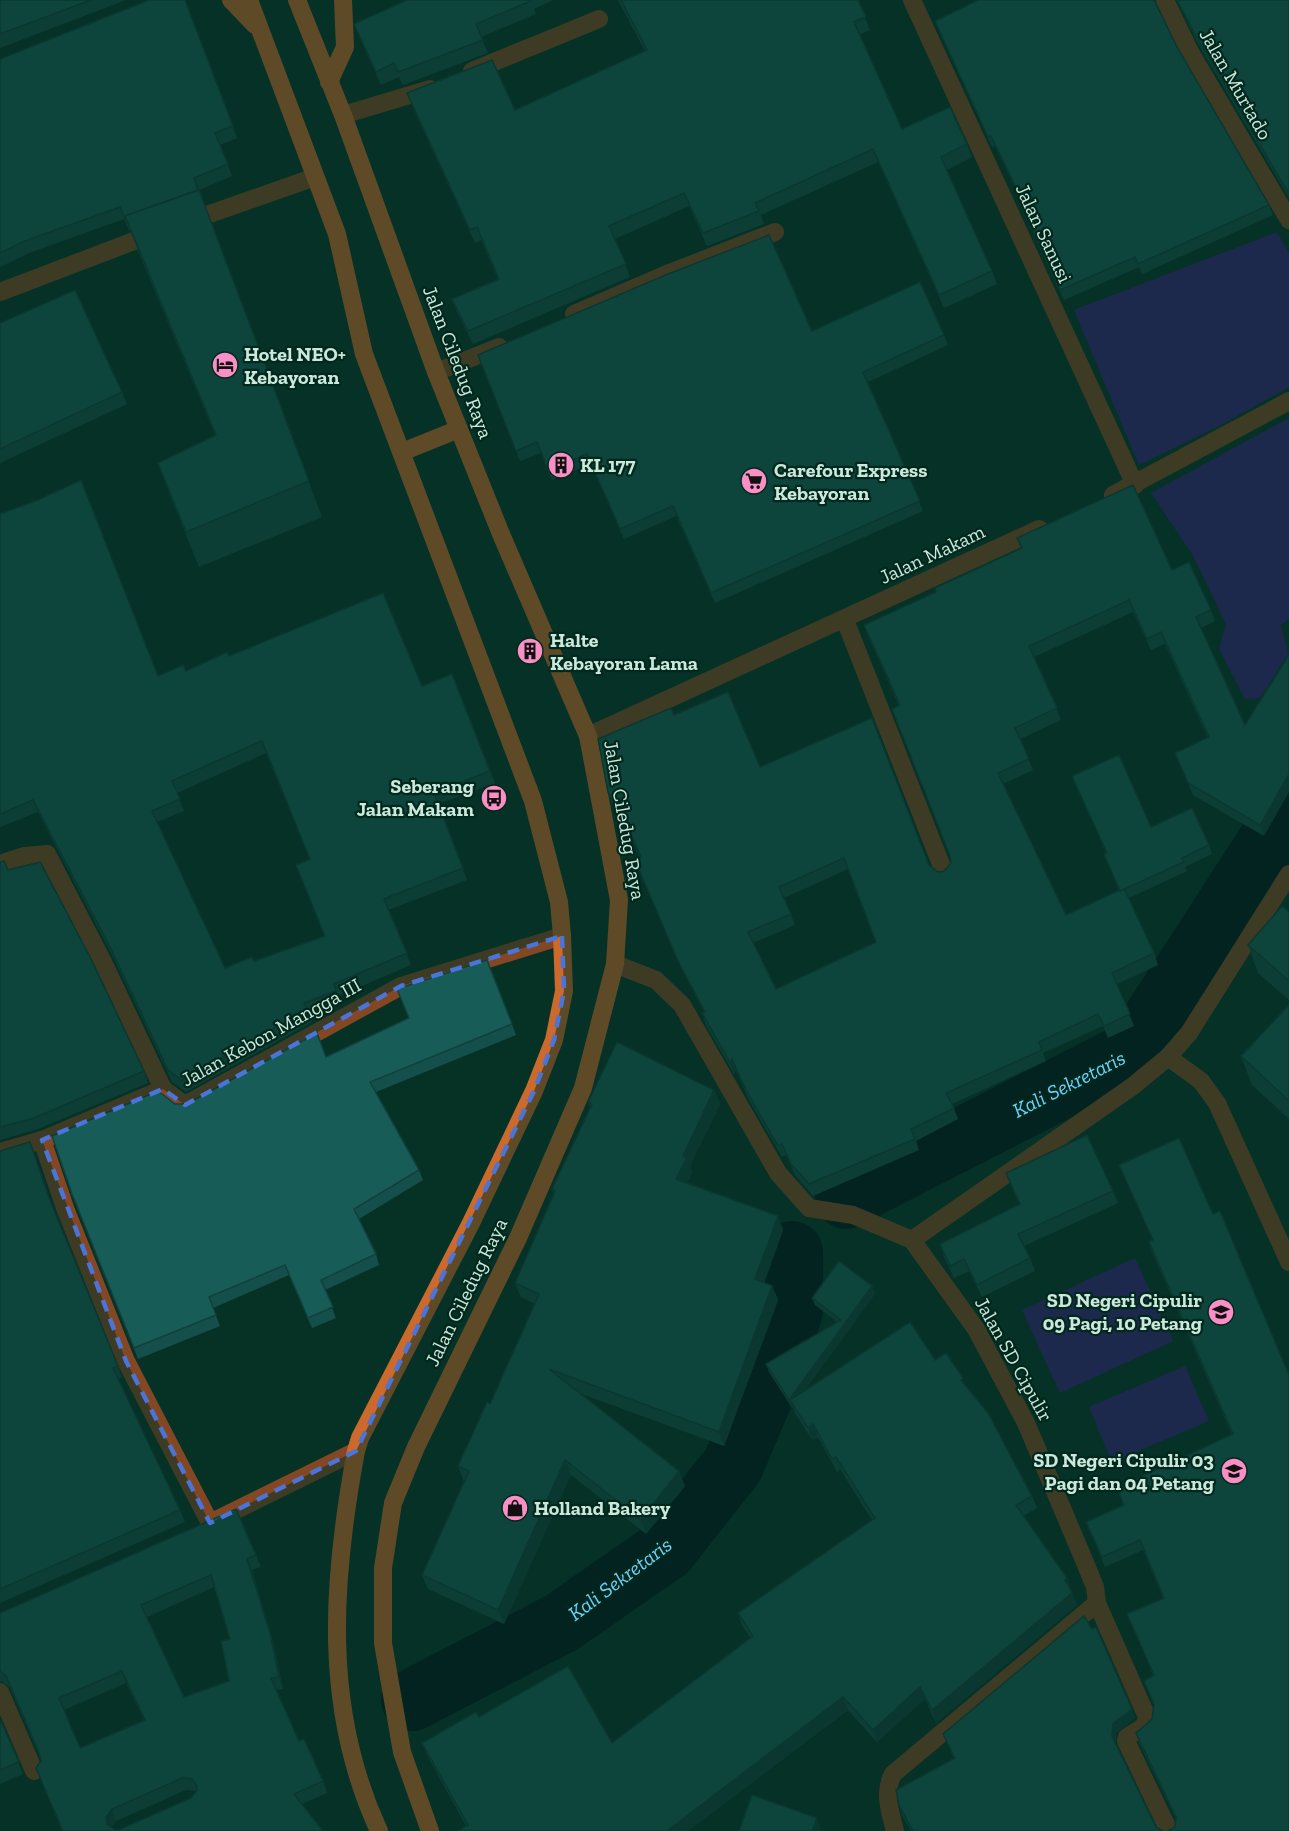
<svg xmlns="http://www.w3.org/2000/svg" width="1289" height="1831" font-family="'Zilla Slab',serif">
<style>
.green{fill:#39207c}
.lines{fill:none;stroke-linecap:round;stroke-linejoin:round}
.river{stroke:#01121a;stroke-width:62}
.minor{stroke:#844724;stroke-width:18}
.primary{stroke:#cc692c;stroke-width:18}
.wall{fill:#154f4b;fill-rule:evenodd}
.shaded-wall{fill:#11403d}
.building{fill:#185c57;stroke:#11403d;stroke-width:1.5;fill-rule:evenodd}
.marked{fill:none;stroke:#4974d9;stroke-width:4.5;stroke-dasharray:12 8;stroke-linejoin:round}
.labels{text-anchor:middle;stroke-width:4.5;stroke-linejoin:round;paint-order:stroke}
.street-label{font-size:20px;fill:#cce8dc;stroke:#00281c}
.poi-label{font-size:20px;font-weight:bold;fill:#cce8dc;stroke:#00281c;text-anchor:start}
.water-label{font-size:21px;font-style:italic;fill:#6ed0fb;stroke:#00281c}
</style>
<rect width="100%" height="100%" fill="#063226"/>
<g class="green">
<path d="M1277 232 1289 254V387L1223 424 1139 465 1074 310Z"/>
<path d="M1289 418V619L1281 625 1288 654 1260 698 1245 699 1219 649 1226 624 1192 554 1151 493Z"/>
<path d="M1135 1258 1173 1341 1060 1393 1022 1310Z"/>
<path d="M1185 1366 1209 1421 1112 1462 1089 1407Z"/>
</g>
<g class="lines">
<g class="river">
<path d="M846 1198 1133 1051 1289 810"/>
<path d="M412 1700 561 1623 666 1550 733 1465 781 1351 792 1310V1252"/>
</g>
<g class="minor">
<path d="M912 0 1135 485"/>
<path d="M1165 0 1190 52 1289 220"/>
<path d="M472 71 599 19"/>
<path d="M343 115 430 89"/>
<path d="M184 223 315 177"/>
<path d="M0 292 155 233"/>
<path d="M574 314 667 274 775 232"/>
<path d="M436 372 499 347"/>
<path d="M1113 495 1289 401"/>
<path d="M845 620 944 872"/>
<path d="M588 736 1039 529"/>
<path d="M0 864 24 856 47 854 104 964 163 1089 185 1105 401 986 562 936"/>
<path d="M615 964 656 980 682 1005 778 1173 809 1208 853 1215 912 1240 976 1329 1026 1423 1084 1560 1095 1587 1097 1603 1147 1717 1145 1726 1127 1737 1126 1741 1169 1831"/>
<path d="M1168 1057 1201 1081 1217 1103 1289 1262"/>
<path d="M42 1140 65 1208 126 1361 210 1523"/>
<path d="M0 1152 42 1140 163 1089"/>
<path d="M912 1240 1133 1086 1168 1057 1189 1033 1289 874"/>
<path d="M216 1520 356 1451"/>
<path d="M0 1692 34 1771"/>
<path d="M895 1831C890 1811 883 1793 893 1774L1097 1603"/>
</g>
<g class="primary">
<path d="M231 0 255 25"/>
<path d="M249 0 337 234 364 354 533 801 559 902 562 936 564 991 554 1040 534 1091 471 1223 360 1438 356 1451C332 1580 322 1708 379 1831"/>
<path d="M297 0 343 115 436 372 501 534 588 736 619 900 615 964 583 1088 518 1238 416 1447 393 1503 383 1568V1643L402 1752 430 1831"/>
<path d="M329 82 345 47 343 0"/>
<path d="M402 452 459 429"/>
</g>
</g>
<g class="wall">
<path d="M0 0H126L0 48Z"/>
<path d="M185 0 237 138 220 145 232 176 199 190 322 517 199 567 171 498 158 463 215 435 138 251 130 230H129L124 219 29 253 0 267V59Z"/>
<path d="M407 0H553L534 9 536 14 481 37 488 53 403 85 399 77 381 85 359 37 354 24Z"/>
<path d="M618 0H858L870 30 859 35 902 129 967 144 972 157 947 170 992 271 997 284 944 308 878 162 761 215 764 224 707 246 689 206 615 239 630 277 473 344 457 312 452 299 498 279 481 240 475 243 412 106 407 93 515 110 645 51Z"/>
<path d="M1176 0H1289V198L1200 47Z"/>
<path d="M1155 3 1177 47 1269 205 1273 215 1142 274 1139 267 1064 300 1031 228 1028 218 1029 217 995 146 992 147 939 31 935 21Z"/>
<path d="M0 323 122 392 127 404 0 463Z"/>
<path d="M812 331 944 335 948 345 868 382 923 511 715 603 676 516 624 539 591 464 552 480 541 453 520 461 478 355Z"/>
<path d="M0 514 158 676 186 671 229 656 422 686 452 674 495 783 438 804 467 880 388 910 411 965 338 996 340 1003 309 1015 312 1022 186 1092 172 1082 114 959 38 812 0 827ZM266 753 310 859 296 865 324 936 254 961 225 968 157 822 184 811 177 793Z"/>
<path d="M1017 538 1172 570 1211 610 1215 621 1201 628 1264 836 1193 795 1175 753 1208 738 1165 644 1151 650 1133 612 1034 657 1061 720 1020 739 1033 770 1003 784 1066 915 1119 891 1104 854 1106 853 1072 776 1151 827 1209 845 1212 854 1185 867 1187 871 1129 898 1154 953 1158 965 1117 984 1134 1026 1108 1038 1103 1026 1043 1053 1046 1061 952 1104 958 1119 916 1141 919 1150 813 1196 795 1175 786 1155 782 1157 749 1100 736 1070 734 1074 706 1025 702 1013 704 1012 683 972 639 871 635 860 640 858 618 805 614 807 608 792 674 715 760 767 929 865 938 872 944 871 951 863 950 857 899 706 868 636 864 625 936 592 1021 549ZM848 869 876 942 776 989 753 943 795 925 784 898Z"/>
<path d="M0 862 8 870 144 1071 148 1083 38 1129 0 1140Z"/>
<path d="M1289 912V1000L1258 973 1248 945Z"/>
<path d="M487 960 516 1035 376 1092 419 1170 423 1180 359 1219 376 1254 379 1265 325 1290 336 1318 312 1328 289 1275 213 1308 220 1326 138 1359 76 1204 175 1104H187L326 1057 408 1018Z"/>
<path d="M1289 1005V1119L1252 1085 1241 1056Z"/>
<path d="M714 1090 720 1104 690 1166 692 1172 687 1183 778 1216 783 1230 764 1283 772 1286 778 1300 724 1446 579 1393 685 1486 646 1534 571 1475 504 1624 428 1589 422 1575 464 1481 463 1480 458 1466 490 1404 535 1304 521 1297 515 1283 554 1194 552 1189 590 1108 588 1102Z"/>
<path d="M0 1151 52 1205 118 1366 122 1378 118 1379 180 1510 185 1522 0 1603Z"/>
<path d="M1119 1165 1213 1214 1289 1375 1175 1827 1176 1819 1139 1743 1136 1733 1152 1719 1154 1705 1144 1681 1153 1675 1127 1614 1163 1598 1143 1550 1105 1567 1086 1522 1123 1505 1117 1488 1232 1435 1152 1252 1149 1242 1153 1241Z"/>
<path d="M1006 1173 1113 1191 1118 1203 1024 1246 1030 1258 1035 1271 982 1297 969 1271 954 1278 944 1257 940 1244 1020 1205Z"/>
<path d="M872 1286 875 1294 803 1392 935 1360 966 1386 1032 1496 1037 1508 1023 1516 1072 1591H1071L1077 1605 936 1723 925 1699 877 1742 848 1710 688 1831H458L466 1826 427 1755 422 1743 479 1717 612 1743 751 1638 742 1626 738 1613 872 1520 840 1469 837 1472 818 1437 812 1440 795 1413 793 1406 792 1408 769 1372 766 1364 837 1322 815 1305 812 1298Z"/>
<path d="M256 1555 261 1567 252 1570 274 1645 283 1689 276 1690 299 1741 323 1781 327 1793 302 1804 323 1831H62L36 1768 41 1761 40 1757 10 1688 2 1681 0 1682V1613ZM214 1587 230 1639 229 1681 184 1697 147 1617ZM126 1683 144 1720 80 1748 64 1710ZM186 1790 196 1791 191 1798 121 1829 115 1830 111 1827 116 1821Z"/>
<path d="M1132 1709 1135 1718 1116 1733V1744L1156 1827 1163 1831H911L902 1815 899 1805 954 1759 943 1734Z"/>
<path d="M0 1719 23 1774 0 1784Z"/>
</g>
<g class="shaded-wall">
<path d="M1289 774V792L1264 836 1260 825Z"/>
<path d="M732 1059 736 1070 734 1074 730 1062Z"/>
<path d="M714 1090 720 1104 690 1166 692 1172 682 1194 676 1179 683 1156Z"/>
<path d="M778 1216 783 1230 760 1294 755 1279Z"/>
<path d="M772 1286 778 1300 724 1446 719 1432Z"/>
<path d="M872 1286 875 1294 794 1405 790 1400 793 1406 792 1408 789 1400Z"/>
<path d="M813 1424 818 1437 812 1440 808 1428Z"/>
<path d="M565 1460 571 1475 504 1624 498 1610Z"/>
<path d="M679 1471 685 1486 646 1534 641 1520Z"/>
<path d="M247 1559 274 1645 283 1689 279 1677Z"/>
<path d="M1067 1578 1072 1591 1069 1593 1065 1580Z"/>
<path d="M1072 1593 1077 1605 936 1723 932 1710Z"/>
<path d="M920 1687 925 1699 877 1742 873 1730Z"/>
<path d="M843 1697 848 1710 688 1831H667Z"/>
<path d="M1132 1709 1135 1718 1116 1733V1746L1112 1736 1113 1724Z"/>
<path d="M112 1809 116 1821 110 1829 107 1824 106 1817Z"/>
<path d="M817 1818 821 1830V1831H812Z"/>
</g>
<g class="building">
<path d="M0 0H91L0 34Z"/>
<path d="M149 0H185L233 126 215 133 228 164 194 178 198 190 125 216 126 218 125 219 120 207 25 241 0 253V59Z"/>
<path d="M407 0H531V1L476 24 483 40 398 72 394 63 376 72 354 24Z"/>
<path d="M621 0H858L866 17 854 22 902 129 950 107 967 144 941 157 992 271 939 295 873 149 755 203 759 211 703 233 684 193 609 226 626 264 468 331 452 299 499 279 477 227 470 230 407 93 492 60 515 110 647 50Z"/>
<path d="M978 0H1154L1177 47 1269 205 1138 264 1135 257 1060 290 1028 218 1030 217 991 136 988 137 935 21Z"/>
<path d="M1177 0H1289V194L1196 36Z"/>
<path d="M199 190 309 481 186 532 158 463 216 435 125 216Z"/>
<path d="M769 235 812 331 920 282 944 335 863 372 920 501 711 593 673 506 620 529 587 454 548 470 537 442 516 451 478 355 668 274Z"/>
<path d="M75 290 122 392 0 449V323Z"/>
<path d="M81 480 158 676 183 665 186 671 227 652 229 656 383 593 422 686 452 674 490 771 434 793 463 868 384 899 407 953 334 984 336 991 304 1003 307 1010 182 1080 168 1070 110 947 33 800 0 814V514L38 500ZM262 741 310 859 296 865 325 936 254 961 252 957 225 968 152 811 180 799 172 781Z"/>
<path d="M1133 485 1172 570 1189 562 1211 610 1196 617 1245 725 1289 655V774L1260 825 1188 783 1175 753 1209 737 1161 632 1147 639 1129 600 1029 646 1057 708 1015 728 1029 759 998 773 1066 915 1124 888 1154 953 1112 973 1130 1014 1104 1026 1098 1014 1039 1042 1042 1050 946 1093 954 1108 911 1129 915 1139 809 1184 791 1164 782 1144 778 1146 745 1088 732 1059 730 1062 702 1013 705 1012 678 961 635 860 641 857 614 794 610 796 608 792 598 739 671 708 674 715 728 692 760 767 872 718 929 865 938 872 944 871 951 863 950 856 892 709 900 705 864 625 936 592 935 588 1022 548 1017 538ZM844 858 876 942 776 989 748 932 791 914 779 887Z"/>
<path d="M1119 755 1151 827 1192 808 1209 845 1182 858 1184 862 1120 891 1104 854 1107 853 1072 776Z"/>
<path d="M4 861 8 870 40 862 90 957 144 1071 34 1118 0 1127V862Z"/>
<path d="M1282 906 1289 912V981L1248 945Z"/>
<path d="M487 960 512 1024 370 1082 419 1170 354 1209 376 1254 321 1280 333 1307 308 1318 285 1265 209 1297 216 1315 134 1348 72 1194 52 1136 158 1091 175 1104H187L317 1033 326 1057 409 1018 397 989Z"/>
<path d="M1289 1005V1101L1241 1056Z"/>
<path d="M617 1042 714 1090 683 1156 687 1158 676 1179 778 1216 755 1279 772 1286 719 1432 549 1369 679 1471 641 1520 565 1460 498 1610 422 1575 469 1471 458 1466 487 1402 490 1404 539 1294 515 1283 555 1191 552 1189 592 1104 588 1102Z"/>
<path d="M1087 1135 1113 1191 1018 1234 1030 1258 977 1285 964 1259 950 1266 940 1244 1020 1204 1006 1173Z"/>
<path d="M1179 1138 1213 1214 1220 1211 1289 1375V1831H1168L1175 1827 1176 1817 1136 1733 1152 1719 1154 1704 1144 1681 1154 1675 1127 1614 1164 1598 1140 1540 1102 1557 1086 1522 1124 1505 1117 1488 1233 1434 1149 1242 1153 1240 1119 1165Z"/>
<path d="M30 1142 50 1200 118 1366 113 1368 180 1510 0 1589V1151Z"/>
<path d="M839 1261 872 1286 789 1400 766 1364 841 1320 812 1298Z"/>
<path d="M910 1322 935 1360 946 1353 963 1378 961 1380 988 1413 1032 1496 1016 1505 1067 1578 1065 1580 1072 1593 932 1710 920 1687 873 1730 843 1697 667 1831H458L468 1825 422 1743 476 1712 479 1717 568 1666 612 1743 753 1636 738 1613 875 1518 836 1457 832 1459 813 1424 808 1428 790 1400Z"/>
<path d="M236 1509 256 1555 247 1559 270 1633 279 1677 271 1678 299 1741 304 1739 323 1781 294 1794 323 1831H63L36 1768 41 1761 40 1755 6 1676 0 1671V1613ZM211 1575 230 1639 221 1641 229 1681 184 1697 141 1605ZM122 1671 145 1720 80 1748 59 1698ZM182 1778 192 1779 196 1784 197 1790 191 1798 121 1829 115 1830 107 1824 106 1817 112 1809Z"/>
<path d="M1084 1616 1092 1629 1096 1627 1132 1709 1113 1724 1112 1736 1156 1827 1163 1831H913L899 1805 896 1790 955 1758 943 1734Z"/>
<path d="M0 1719 19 1762 0 1770Z"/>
<path d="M752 1795 817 1818 812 1831H739Z"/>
</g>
<path d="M0 0H1289V1831H0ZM562 936 564 991 554 1040 534 1091 356 1451 210 1523 126 1361 42 1140 163 1089 185 1105 401 986Z" fill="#063226" fill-opacity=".55" fill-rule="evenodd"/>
<path class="marked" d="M562 936 564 991 554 1040 534 1091 356 1451 210 1523 126 1361 42 1140 163 1089 185 1105 401 986Z"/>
<defs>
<symbol id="hotel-disc" viewBox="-11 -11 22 22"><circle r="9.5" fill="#fa8fc6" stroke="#00281c"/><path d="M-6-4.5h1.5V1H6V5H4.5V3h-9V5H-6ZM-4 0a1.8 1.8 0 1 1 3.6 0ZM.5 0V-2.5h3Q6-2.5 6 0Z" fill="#111"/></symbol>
<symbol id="building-disc" viewBox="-11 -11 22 22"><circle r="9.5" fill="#fa8fc6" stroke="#00281c"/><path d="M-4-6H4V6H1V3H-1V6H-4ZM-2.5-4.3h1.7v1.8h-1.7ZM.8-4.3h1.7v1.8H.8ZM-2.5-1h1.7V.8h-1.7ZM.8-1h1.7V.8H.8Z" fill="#111"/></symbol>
<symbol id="supermarket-disc" viewBox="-11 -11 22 22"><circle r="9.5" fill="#fa8fc6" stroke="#00281c"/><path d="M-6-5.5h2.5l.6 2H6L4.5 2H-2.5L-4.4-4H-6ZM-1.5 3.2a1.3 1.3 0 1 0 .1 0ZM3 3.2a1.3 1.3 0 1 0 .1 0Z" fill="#111"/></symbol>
<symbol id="bus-disc" viewBox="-11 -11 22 22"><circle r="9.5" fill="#fa8fc6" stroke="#00281c"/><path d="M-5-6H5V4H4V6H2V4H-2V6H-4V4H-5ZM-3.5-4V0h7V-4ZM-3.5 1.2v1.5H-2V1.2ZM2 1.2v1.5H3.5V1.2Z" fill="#111"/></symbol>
<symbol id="school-disc" viewBox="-11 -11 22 22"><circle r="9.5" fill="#fa8fc6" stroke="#00281c"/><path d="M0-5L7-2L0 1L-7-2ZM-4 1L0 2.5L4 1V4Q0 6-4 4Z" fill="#111"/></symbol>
<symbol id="shop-disc" viewBox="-11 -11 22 22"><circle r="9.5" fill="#fa8fc6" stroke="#00281c"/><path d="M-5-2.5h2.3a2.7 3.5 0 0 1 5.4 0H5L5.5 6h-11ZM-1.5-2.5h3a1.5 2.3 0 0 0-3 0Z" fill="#111"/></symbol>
</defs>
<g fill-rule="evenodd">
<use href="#hotel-disc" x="210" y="350" width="30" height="30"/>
<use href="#building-disc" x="546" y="450" width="30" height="30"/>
<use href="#supermarket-disc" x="739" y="466" width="30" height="30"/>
<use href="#building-disc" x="515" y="636" width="30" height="30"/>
<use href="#bus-disc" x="479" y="783" width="30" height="30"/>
<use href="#school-disc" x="1206" y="1297" width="30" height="30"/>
<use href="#school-disc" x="1219" y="1456" width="30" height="30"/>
<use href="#shop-disc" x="500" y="1493" width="30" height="30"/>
</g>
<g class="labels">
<g class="street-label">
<text transform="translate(1236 84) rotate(60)" y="7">Jalan Murtado</text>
<text transform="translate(1044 233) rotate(65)" y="7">Jalan Sanusi</text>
<text transform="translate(458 362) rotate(69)" y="7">Jalan Ciledug Raya</text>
<text transform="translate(932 554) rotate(-25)" y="7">Jalan Makam</text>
<text transform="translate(625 820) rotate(80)" y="7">Jalan Ciledug Raya</text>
<text transform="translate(271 1032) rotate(-29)" y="7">Jalan Kebon Mangga III</text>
<text transform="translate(466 1292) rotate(-64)" y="7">Jalan Ciledug Raya</text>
<text transform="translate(1014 1359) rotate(61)" y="7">Jalan SD Cipulir</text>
</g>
<g class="poi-label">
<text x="244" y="361">Hotel NEO+<tspan x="244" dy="23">Kebayoran</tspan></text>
<text x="580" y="472">KL 177</text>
<text x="774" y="477">Carefour Express<tspan x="774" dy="23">Kebayoran</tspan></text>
<text x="550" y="647">Halte<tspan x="550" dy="23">Kebayoran Lama</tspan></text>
<text x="474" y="793" text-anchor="end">Seberang<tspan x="474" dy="23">Jalan Makam</tspan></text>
<text x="1202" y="1307" text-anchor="end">SD Negeri Cipulir<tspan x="1202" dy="23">09 Pagi, 10 Petang</tspan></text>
<text x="1214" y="1467" text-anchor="end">SD Negeri Cipulir 03<tspan x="1214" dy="23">Pagi dan 04 Petang</tspan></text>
<text x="534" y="1515">Holland Bakery</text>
</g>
<g class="water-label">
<text transform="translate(1069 1084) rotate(-27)" y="7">Kali Sekretaris</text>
<text transform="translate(620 1579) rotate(-37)" y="7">Kali Sekretaris</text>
</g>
</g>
</svg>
